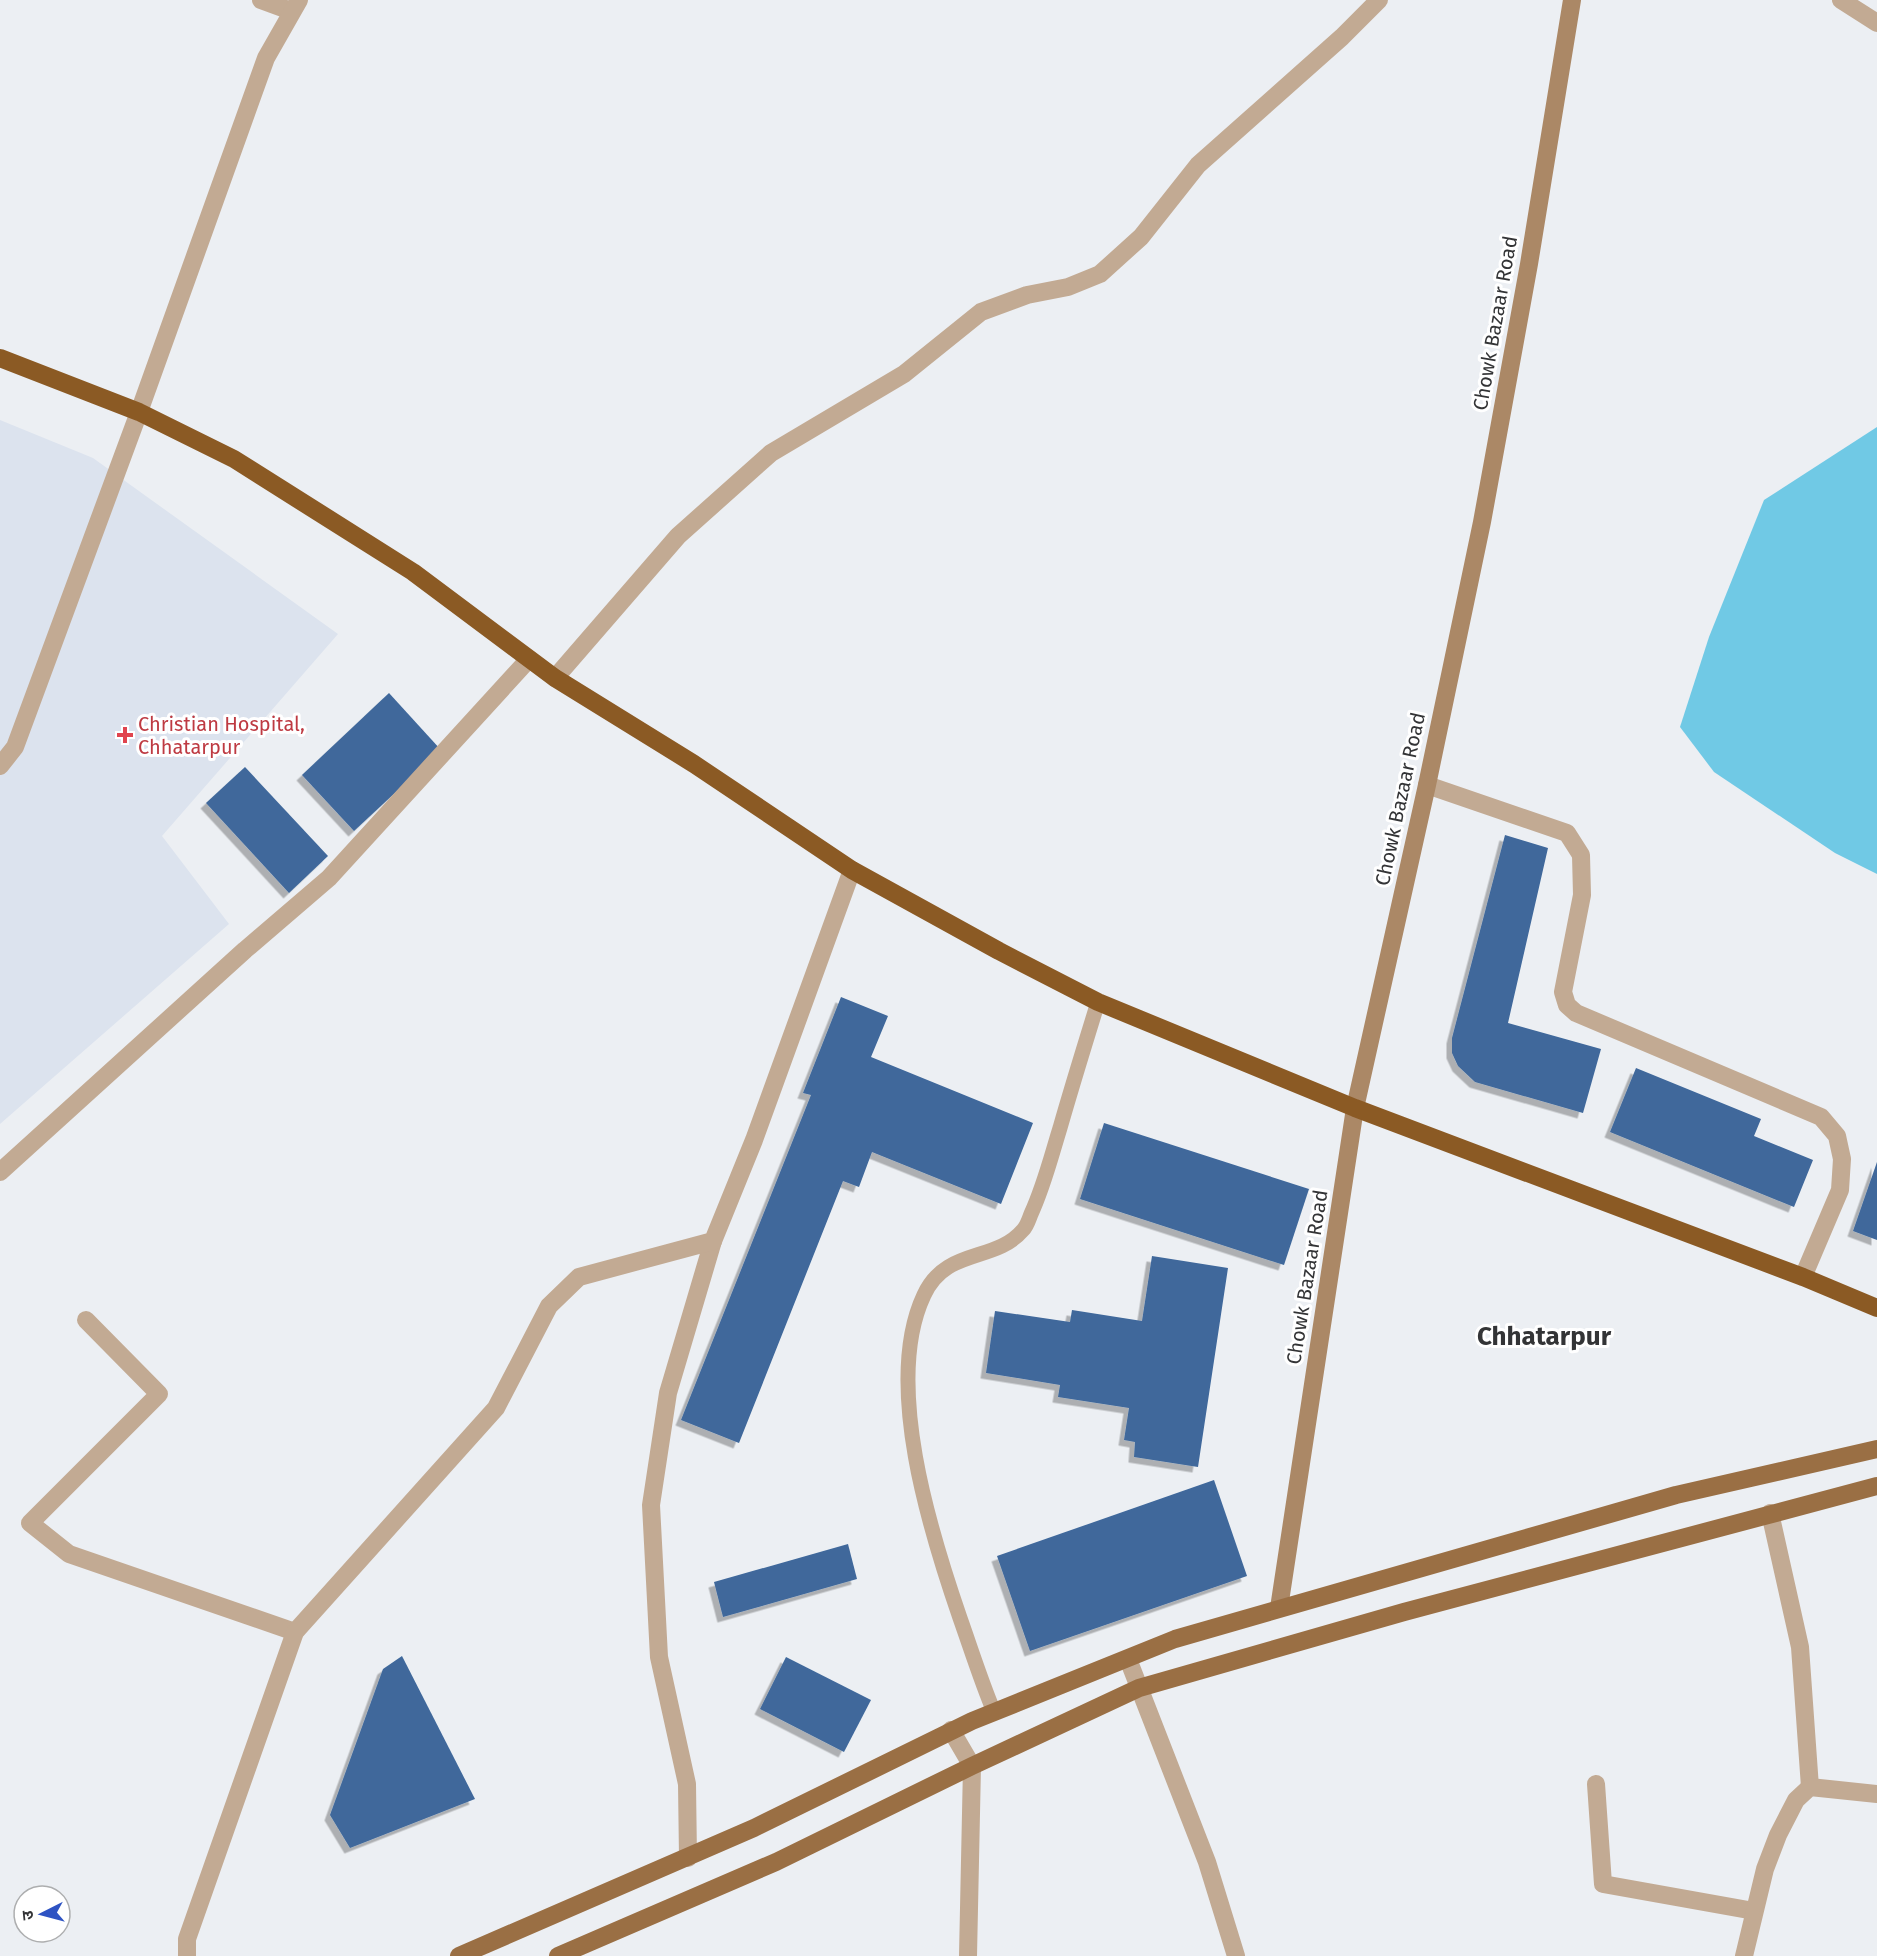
<svg xmlns="http://www.w3.org/2000/svg" width="1877" height="1956" font-family="'Fira Sans','Noto Sans Devanagari',sans-serif">
<style>
.built{fill:#dce3ee}
.water{fill:#70c9e5}
.building{fill:#3f689b;filter:url(#shadow)}
.lines{fill:none;stroke-linecap:round;stroke-linejoin:round}
.lane{stroke:#c2aa93;stroke-width:15}
.street{stroke:#c2aa93;stroke-width:18}
.secondary{stroke:#ab8866;stroke-width:18}
.primary{stroke:#9a6f44;stroke-width:18}
.highway{stroke:#8b5a24;stroke-width:18}
.health-dot{fill:#e0444e;stroke:#fff;stroke-width:2}
.labels{text-anchor:middle;stroke-width:6;stroke-linejoin:round;paint-order:stroke}
.street-label{font-size:20px;fill:#333436;stroke:#fff}
.health-label{font-size:20px;fill:#be3a42;stroke:#fff;text-anchor:start}
.district-label{font-size:26px;font-weight:bold;fill:#333436;stroke:#fff}
</style>
<defs>
<filter id="shadow"><feDropShadow dx="-5.5" dy="5.5" stdDeviation="0" flood-color="#0004"/></filter>
</defs>
<rect width="100%" height="100%" fill="#eceff3"/>
<path class="built" d="M0 420 93 458 338 634 162 836 229 924 0 1124Z"/>
<path class="water" d="M1877 427V874L1835 853 1714 772 1680 727 1709 637 1764 500Z"/>
<g class="building">
<path d="M389 693 441 750 354 831 302 775Z"/>
<path d="M245 767 328 856 289 893 206 803Z"/>
<path d="M1505 835 1548 848 1508 1023 1601 1049 1583 1113 1475 1082 1458 1066 1452 1053V1038Z"/>
<path d="M841 997 888 1016 871 1057 1033 1123 1001 1204 872 1152 859 1187 843 1181 739 1443 681 1420 811 1095 803 1093Z"/>
<path d="M1636 1068 1761 1119 1754 1136 1813 1160 1794 1207 1610 1132Z"/>
<path d="M1104 1123 1309 1189 1284 1265 1080 1199Z"/>
<path d="M1877 1162V1240L1853 1231Z"/>
<path d="M1152 1256 1228 1268 1198 1467 1134 1457 1135 1442 1124 1440 1129 1408 1058 1397 1060 1385 986 1373 995 1311 1070 1322 1072 1310 1142 1321Z"/>
<path d="M1214 1480 1247 1576 1030 1651 997 1556Z"/>
<path d="M848 1544 857 1579 723 1617 714 1582Z"/>
<path d="M402 1656 475 1799 350 1848 330 1815 383 1669Z"/>
<path d="M786 1657 871 1700 844 1752 760 1709Z"/>
</g>
<g class="lines">
<path class="lane" d="M994 1712C981 1681 971 1649 960 1618 930 1531 883 1382 924 1295 946 1247 995 1263 1023 1230 1027 1226 1029 1219 1031 1214 1044 1186 1051 1157 1060 1128 1072 1086 1085 1044 1098 1002"/>
<g class="street">
<path d="M261 0 291 11"/>
<path d="M1841 0 1877 23"/>
<path d="M555 678 678 536 771 453 904 374 981 312 1027 295 1068 287 1100 274 1141 237 1198 165 1342 37 1379 0"/>
<path d="M0 766 15 747 139 412 266 58 299 0"/>
<path d="M1427 785 1567 833 1581 855 1582 895 1563 992 1567 1005 1576 1013 1821 1117 1837 1136 1842 1159 1840 1190 1803 1277"/>
<path d="M0 1172 245 950 329 878 529 659"/>
<path d="M86 1320 159 1394 30 1523 69 1554 295 1632"/>
<path d="M1770 1513 1800 1647 1810 1787"/>
<path d="M1128 1659 1207 1862 1236 1956"/>
<path d="M951 1730 972 1766 968 1956"/>
<path d="M1596 1784 1603 1884 1754 1911"/>
<path d="M688 1858 687 1784 659 1657 651 1505 668 1393 713 1241"/>
<path d="M187 1956V1939L295 1632 496 1408 549 1306 579 1277 713 1241 754 1140 852 870"/>
<path d="M1744 1956 1765 1869 1778 1835 1796 1800 1810 1787 1877 1794"/>
</g>
<path class="secondary" d="M1279 1608 1355 1108 1427 785 1482 522 1529 264 1572 0"/>
<g class="primary">
<path d="M459 1956 754 1828 972 1721 1175 1639 1676 1495 1877 1449"/>
<path d="M558 1956 776 1862 972 1766 1139 1688 1404 1612 1877 1486"/>
</g>
<path class="highway" d="M0 358 139 412 234 459 413 572 555 678 694 764 852 870 999 951 1098 1002 1355 1108 1803 1277 1877 1308"/>
</g>
<path class="health-dot" d="M122 726h6v6h6v6h-6v6h-6v-6h-6v-6h6z"/>
<g class="labels">
<g class="street-label">
<text transform="translate(1495 323) rotate(-80)" y="7">Chowk Bazaar Road</text>
<text transform="translate(1400 799) rotate(-78)" y="7">Chowk Bazaar Road</text>
<text transform="translate(1307 1277) rotate(-81)" y="7">Chowk Bazaar Road</text>
</g>
<g class="health-label">
<text x="138" y="731">Christian Hospital,<tspan x="138" dy="23">Chhatarpur</tspan></text>
</g>
<g class="district-label">
<text x="1544" y="1345">Chhatarpur</text>
</g>
</g>
<g transform="translate(42 1914) rotate(264)"><circle r="28" fill="#ffffff" stroke="#adaeaf" stroke-width="1.5"/>
<path d="M0-4.5L10 22L0 15L-10 22Z" fill="#2e53c3"/>
<text y="-9" font-size="16" font-weight="bold" text-anchor="middle" fill="#333436">उ</text>
</g>
</svg>
